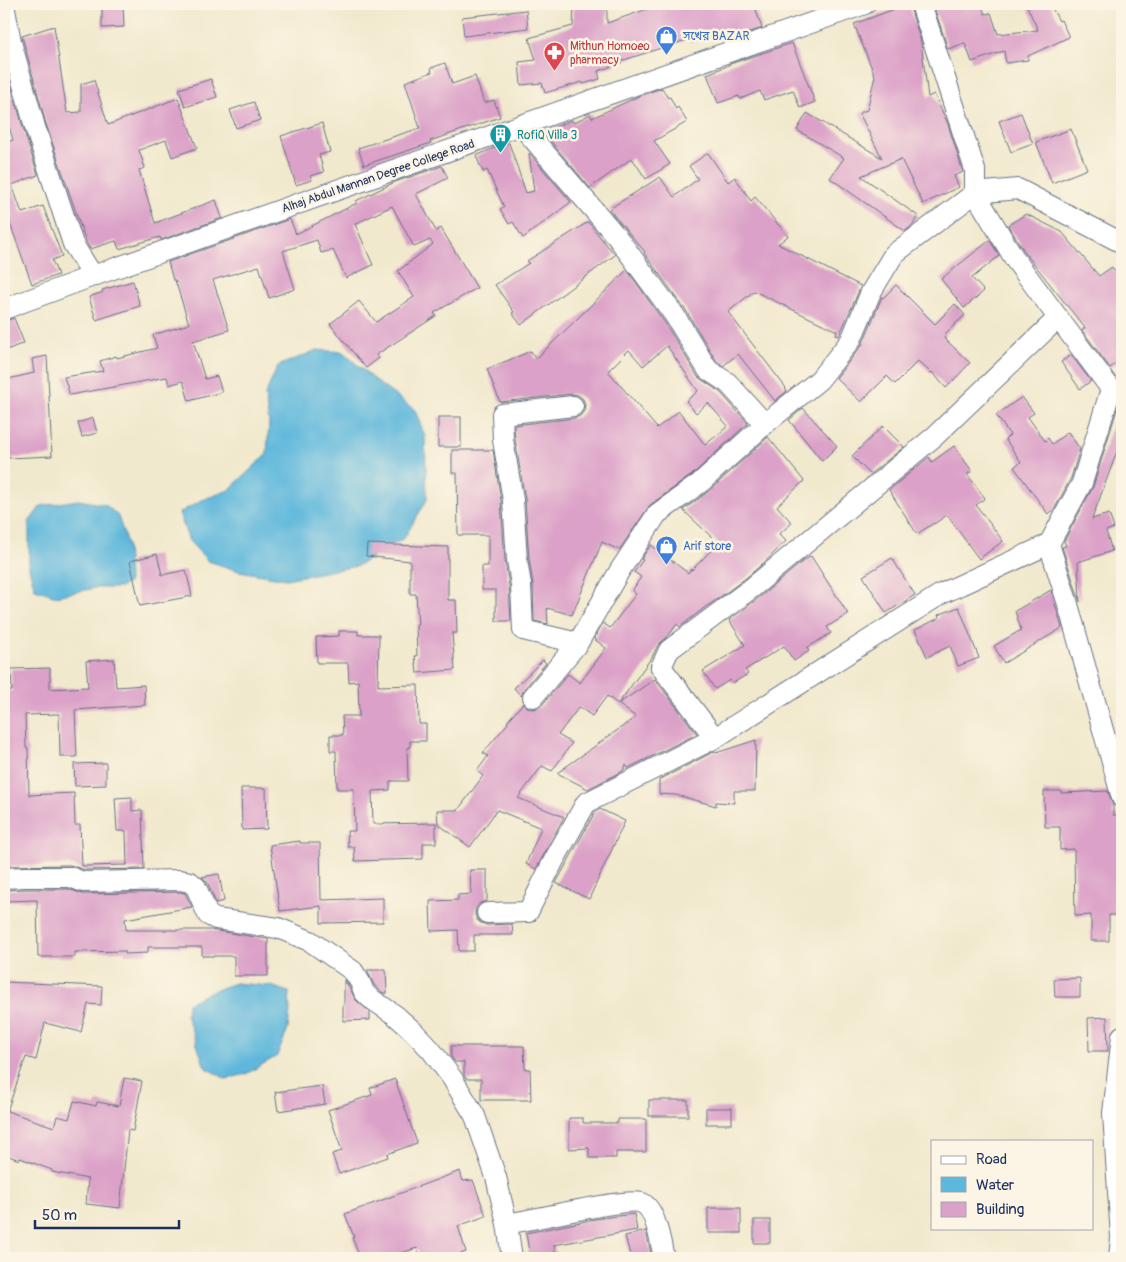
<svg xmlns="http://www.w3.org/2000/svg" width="1126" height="1262" font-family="Pangolin,'Noto Sans Bengali',sans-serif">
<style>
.water{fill:#5eb8dc;stroke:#3c749d}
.building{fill:#dba1c8;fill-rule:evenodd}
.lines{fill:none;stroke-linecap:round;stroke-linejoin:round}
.minor-casing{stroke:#667085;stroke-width:22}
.minor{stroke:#fff;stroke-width:20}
.labels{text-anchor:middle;stroke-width:5;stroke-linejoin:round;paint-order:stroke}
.shop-label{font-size:12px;fill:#366cbe;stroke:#fcf5e5;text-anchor:start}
.health-label{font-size:12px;fill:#be3a42;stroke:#fcf5e5;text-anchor:start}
.culture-label{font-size:12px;fill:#0d838f;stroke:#fcf5e5;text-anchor:start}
.street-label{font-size:12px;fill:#1b2f5e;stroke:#fcf5e5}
</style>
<rect width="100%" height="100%" fill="#fcf5e5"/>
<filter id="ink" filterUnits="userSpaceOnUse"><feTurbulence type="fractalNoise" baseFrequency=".02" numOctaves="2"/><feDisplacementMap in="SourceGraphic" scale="10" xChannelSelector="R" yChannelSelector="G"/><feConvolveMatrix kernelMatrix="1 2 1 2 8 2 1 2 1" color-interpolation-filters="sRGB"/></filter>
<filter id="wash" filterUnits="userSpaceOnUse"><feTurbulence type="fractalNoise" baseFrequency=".0096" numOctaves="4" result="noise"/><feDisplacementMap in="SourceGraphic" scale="20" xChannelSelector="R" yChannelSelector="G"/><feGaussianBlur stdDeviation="1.12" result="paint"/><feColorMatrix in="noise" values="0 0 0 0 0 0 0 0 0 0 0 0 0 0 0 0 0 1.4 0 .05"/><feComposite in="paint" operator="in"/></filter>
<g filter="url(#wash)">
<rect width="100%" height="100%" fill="#f1e9cd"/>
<g class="water">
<path d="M317 350 343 352 378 383 415 410 425 436 427 500 404 538 357 566 286 579 239 571 208 561 189 541 179 513 202 500 229 490 267 454 269 423 265 395 278 366Z"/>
<path d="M78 500 106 505 118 516 127 544 129 582 120 588H95L56 596 35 589 29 568V522L41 506Z"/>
<path d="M235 983 271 986 289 992 290 1011 288 1029 277 1056 246 1074 226 1079 205 1067 186 1014 188 1003 210 992Z"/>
</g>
<g id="blocks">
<g class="building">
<path d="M102 4H123L124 27 102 28Z"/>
<path d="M574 4H607V23L662 4H754L762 28 723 41 720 32 691 42 690 39 658 49 621 61V63L598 71 600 79 583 84 582 82 545 93 542 83 521 85 519 62 536 60 529 38 573 26Z"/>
<path d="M908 4H909L921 42 928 97 934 94 948 124 963 172 954 176 959 187 923 204 901 159 861 176 918 216 912 226 905 231 830 178 844 158 797 130 807 113 882 158 859 113 867 110 875 76 854 24Z"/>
<path d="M933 4H981L985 14 991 13 998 34 1038 30 1026 4H1050L1059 21 1061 20 1069 37 1028 56V60L1006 63 1004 51 972 62 965 43 948 49Z"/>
<path d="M526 10 528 28 464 36 462 17Z"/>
<path d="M54 26 67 113 81 112V84L94 80 108 125 178 98 197 148 172 157 166 140 139 150 145 168 139 170 155 223 216 200 222 218 161 240 160 237 119 249 116 241 90 249 86 242 46 124 22 36Z"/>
<path d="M792 43 815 102 800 108 793 90 764 100 760 91 740 99 739 96 718 103 707 74 727 66 730 64Z"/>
<path d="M4 60 24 131 38 175 12 185 22 213 43 206 62 256 52 260 58 275 32 284 4 207V143L13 140 4 109Z"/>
<path d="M445 63 452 84 475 76 484 103 494 100 500 117 430 141 431 143 364 165 358 148 420 128 405 82 432 72 431 68Z"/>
<path d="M211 79 217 97 185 107 179 89Z"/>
<path d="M662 88 668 98 670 97 676 109 678 107 687 122 654 141 670 164 646 179 632 158 590 188 543 132 549 128 550 129 572 120 574 123 590 114 592 118 639 96Z"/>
<path d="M254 102 260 120 236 128 230 110Z"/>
<path d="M1021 113 1033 144 1011 152 999 121Z"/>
<path d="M322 123 330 152 319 155 324 172 310 176 312 180 296 185 281 136Z"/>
<path d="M1071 129 1087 169 1052 183 1036 142Z"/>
<path d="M505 143H509L526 193 534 191 529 153 571 202 523 238 513 222 509 224 500 209 504 207 487 170 483 172 476 156Z"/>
<path d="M708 153 728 182 735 177 751 201 755 197 788 236 778 244 861 286 839 336 836 335 837 331 754 291 728 312 786 388 785 389 787 391 775 401 738 354 723 366 717 362 685 309 644 253 645 252 609 209 660 177 674 197 698 179 689 166Z"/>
<path d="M442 166 448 178 416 194 436 231 441 228 477 288 434 313 436 316 376 355 379 358 366 368 330 324 359 301 376 322 414 297 398 271 433 244 430 240 414 247 392 206 355 224 373 265 346 278 333 250 321 253 317 240 283 251 295 289 289 291 269 298 259 266 213 280 229 330 193 341 205 379 217 376 222 392 189 401 183 381 169 385 167 377 70 395 64 377 103 371 100 361 116 356 117 358 157 348 153 335 189 324 175 280H173L168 262 290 219 296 234 357 203 356 201 395 182Z"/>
<path d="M1026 214 1062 232 1099 276 1112 267 1122 280V359L1110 368 1082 330 1085 328 1026 254 1008 225Z"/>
<path d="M588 222 615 255 521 325 512 313 514 312 495 285 529 263 527 261Z"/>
<path d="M990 240 999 256 972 278 984 291 964 308 941 279Z"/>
<path d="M627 270 665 323 698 377 720 392 748 423 693 474 650 505 619 550 602 542 572 615 547 608 548 624 534 621 533 584 529 559 525 499 515 439 514 425 575 418 580 416 584 411 585 404 583 399 578 395 572 394 500 402 487 369 531 351 536 359ZM667 346 698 391 686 401 696 413 708 403 728 426 705 445 679 411 657 428 608 371 629 350 643 366Z"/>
<path d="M133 281 140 306 96 320 89 297 103 292 102 290Z"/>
<path d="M896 285 935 324 955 304 965 315 945 334 946 335 944 338 970 363 946 388 932 372 931 373 918 361 895 384 887 376 861 402 836 378 862 345 882 297 883 298Z"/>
<path d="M14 318 24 343 4 351V321Z"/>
<path d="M1071 355 1091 381 1080 389 1061 362Z"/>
<path d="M47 356 52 456 8 458 7 429 4 430V380L34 373 32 359Z"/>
<path d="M1122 393V438L1092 519 1109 514 1114 528 1106 531 1112 551 1078 562 1080 602 1062 547 1066 546 1064 541 1093 487Z"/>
<path d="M1022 397 1034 413 1028 417 1045 441 1048 438 1052 444 1068 432 1080 449 1071 478 1054 510 1048 514 1014 467 1021 462 1005 439 1010 435 996 415Z"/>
<path d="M803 408 837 446 822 461 789 420Z"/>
<rect x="438" y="417" width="23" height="30"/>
<path d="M93 418 97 433 82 437 78 423Z"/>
<path d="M883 426 904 447 870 474 852 456Z"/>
<path d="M768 437 804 481 777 506 792 523 779 534 786 541 769 558 746 578 709 605H708L680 627 677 624 669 635 658 645 652 657 618 704 607 696 592 716 579 707 558 735 572 743 552 771 542 766 518 798 564 817 536 869 526 864 541 828 497 810 470 847 438 824 437 810H458L483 776 477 771 488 756 483 753 508 723 507 722 523 703 526 706 531 709 538 708 542 705 568 674 580 683 606 648 594 639 601 626 603 623 610 628 636 594 632 591 641 577 634 572 643 560 641 559 651 545 688 573 691 569 692 570 718 543 683 510 708 492Z"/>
<path d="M954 446 972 471 967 474 985 498 976 505 1003 541 979 559 947 515 934 524V523L917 534 889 490 929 457 932 462Z"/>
<path d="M452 450H493L501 501 505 561 509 586 511 621H496V590H482V566H488V535H458L457 473H452Z"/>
<path d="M367 544 448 547V600H456L457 633H452L455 670 417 673 415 656H417L416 625H418L416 594H410V561L366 556Z"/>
<path d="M157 554 162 575 186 570 192 596 140 606 130 561Z"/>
<path d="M811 556 848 614 827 627 831 633 807 648 809 651 794 661 784 646 745 670 748 674 733 683 730 680 715 689 703 671 745 645 729 620 761 596 803 561Z"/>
<path d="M892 558 915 595 886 613 863 576Z"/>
<path d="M1051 590 1062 628 1004 663 994 646 1021 630 1015 611Z"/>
<path d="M959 607 979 658 958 666 950 646 927 657 915 630 939 618 938 615Z"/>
<path d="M339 631H358V635H379L378 686 418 685 419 724H426V741H410V748H407L408 781H390V790L372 791 373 824 436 823V843H423V859L355 861 354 847H348L347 831H355L354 789H337L336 751H330V735H343L342 716H359L358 681 349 682 348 663H317L316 637 339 636Z"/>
<path d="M114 659 116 687 144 685 145 705 75 710 77 757H60L59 714 25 715 26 748H28L29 795 74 793 75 825H80L82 866 127 865 126 831H117L115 798 132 797V811L142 810 144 869 85 870 70 865 4 866V691H12L11 669 50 668V689L88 687 86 661Z"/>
<path d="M543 660 546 663 524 689 521 696 514 688Z"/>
<path d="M655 679 697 734 628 768 626 765 623 771 588 789 557 773 636 717 618 704Z"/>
<path d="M756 740 755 791H734V803L716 802V806L676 795 659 794V780L715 751 716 753Z"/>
<path d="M106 763V785L75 786 74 764Z"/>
<path d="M241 788H266L267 829 242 830Z"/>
<path d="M1044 791H1061V793L1108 791 1113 806V815H1122V890H1118V915H1109V941H1091V915L1075 916 1074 849 1060 850V827H1045Z"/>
<path d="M600 809 625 821 589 899 556 883 595 812Z"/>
<path d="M300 841V843H320L321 900 383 898V922L321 923V906L280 911 270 845Z"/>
<path d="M470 870H487V901L480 903 476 908 475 914 477 920 481 923 487 925 512 924 513 935H474V951H459L458 930 431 931 430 901 458 900V895L471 894Z"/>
<path d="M219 874 224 901 216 903 207 882 202 877Z"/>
<path d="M24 889H68L83 894 179 892 185 893 192 907 125 919 126 930H211L268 939V976H234V956H202V947H148V953L125 954V951L75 952V957H38L37 900 7 901V890Z"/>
<path d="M367 970H386L387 993H383L374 985Z"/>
<path d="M1080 978V997H1055L1054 979Z"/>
<path d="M344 980 349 987 356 1000 370 1012V1020L343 1021V1005H344Z"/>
<path d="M4 982 102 986 101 1005 88 1004 81 1032 45 1023 36 1060 26 1057 7 1111 54 1127 57 1116 69 1119 74 1101 96 1106 97 1102 119 1106 124 1078 142 1081 133 1131 128 1130 120 1208 86 1204 88 1179 52 1172V1170L20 1158 19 1160 4 1154Z"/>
<path d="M1107 1017 1108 1051H1089L1088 1018Z"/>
<path d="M451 1046H524L525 1069H530L531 1100H481V1079H467L464 1075V1062H455L451 1057Z"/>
<path d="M395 1079 417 1143 387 1154 388 1157 339 1174 332 1154 342 1151 328 1110 372 1095 370 1088Z"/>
<path d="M322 1086 325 1104 278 1111 275 1092Z"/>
<rect x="649" y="1100" width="39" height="16"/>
<rect x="706" y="1108" width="26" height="16"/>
<path d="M569 1118H583V1123H618V1119H646V1152H616V1158H589V1148L569 1149Z"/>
<path d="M460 1171 463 1181 473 1180 486 1216 458 1226 466 1252 447 1258H420L417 1248 386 1258H360L352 1237H354L345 1214Z"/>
<rect x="708" y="1208" width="33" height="25"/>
<path d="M634 1214 637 1230 554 1245 556 1258H530L526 1233 601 1218Z"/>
<rect x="754" y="1220" width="16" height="23"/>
<path d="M646 1231 652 1258H631L625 1236Z"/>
</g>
</g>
</g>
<g filter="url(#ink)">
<use href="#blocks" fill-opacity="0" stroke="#667085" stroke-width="1"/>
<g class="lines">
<defs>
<g id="minor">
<path d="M4 4 11 42 35 127 73 244 93 276"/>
<path d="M921 4 975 170V193L1016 261 1111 389 1082 483 1049 544 1067 601 1122 798"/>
<path d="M521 125 617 237 675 316 708 370 728 383 765 424"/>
<path d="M4 309 93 276 865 4"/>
<path d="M573 406 502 414 503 440 513 500 517 560 521 585 523 630 578 643"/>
<path d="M533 697 578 643 620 570 657 514 700 483 765 424 819 380 851 340 871 292 894 254 975 193 1018 189 1122 243"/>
<path d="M715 738 941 594 1049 544"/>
<path d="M4 878 24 877H70L83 882 180 880 190 882 196 887 208 915 216 919 278 928 310 941 353 971 360 982 364 992 370 998 395 1015 413 1031 431 1050 452 1078 475 1116 496 1177 507 1224 512 1258"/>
<path d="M487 913 528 912 554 860 586 803 715 738 661 667 669 650 753 587 935 436 1058 318"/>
<path d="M507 1224C526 1221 630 1197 642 1203 656 1209 661 1245 664 1258"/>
<path d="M1119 1258 1121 1238 1113 1113 1122 1036"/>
</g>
</defs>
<use href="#minor" class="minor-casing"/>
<use href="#minor" class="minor"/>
</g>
</g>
<defs>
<symbol id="shop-pin" viewBox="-11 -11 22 30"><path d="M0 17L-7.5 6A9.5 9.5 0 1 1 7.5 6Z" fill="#3f7fe0" stroke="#fcf5e5"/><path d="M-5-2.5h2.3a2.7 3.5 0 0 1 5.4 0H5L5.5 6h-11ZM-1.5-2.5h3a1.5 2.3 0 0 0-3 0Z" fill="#fff"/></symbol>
<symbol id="pharmacy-pin" viewBox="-11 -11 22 30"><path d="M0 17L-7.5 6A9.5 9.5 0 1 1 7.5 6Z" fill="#e0444e" stroke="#fcf5e5"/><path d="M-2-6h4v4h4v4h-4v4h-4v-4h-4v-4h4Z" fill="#fff"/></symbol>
<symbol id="building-pin" viewBox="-11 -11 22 30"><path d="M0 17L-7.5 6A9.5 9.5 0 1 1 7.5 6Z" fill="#0f9aa8" stroke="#fcf5e5"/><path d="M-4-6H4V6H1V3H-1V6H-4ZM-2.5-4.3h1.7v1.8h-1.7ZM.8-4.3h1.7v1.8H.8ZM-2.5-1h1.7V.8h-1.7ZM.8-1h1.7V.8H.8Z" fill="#fff"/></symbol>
</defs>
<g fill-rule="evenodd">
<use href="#shop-pin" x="654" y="24" width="25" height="34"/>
<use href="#pharmacy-pin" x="542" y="40" width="25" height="34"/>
<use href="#building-pin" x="488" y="122" width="25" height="34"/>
<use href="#shop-pin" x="654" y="534" width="25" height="34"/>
</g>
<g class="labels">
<g class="shop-label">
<text x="683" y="40">সখের BAZAR</text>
<text x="683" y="550">Arif store</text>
</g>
<g class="health-label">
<text x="570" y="50">Mithun Homoeo<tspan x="570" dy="14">pharmacy</tspan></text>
</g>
<g class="culture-label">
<text x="517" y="139">RofiQ Villa 3</text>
</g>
<g class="street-label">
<text transform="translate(378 176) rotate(-19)" y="4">Alhaj Abdul Mannan Degree College Road</text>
</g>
</g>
<rect width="1126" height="1262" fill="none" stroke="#fcf5e5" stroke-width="20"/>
<rect x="931" y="1140" width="162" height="90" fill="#fcf5e5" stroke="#a2a6af"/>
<rect x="941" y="1156" width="25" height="8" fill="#ffffff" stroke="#a2a6af"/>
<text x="976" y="1164" font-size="15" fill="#1b2f5e">Road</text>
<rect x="941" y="1177" width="25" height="15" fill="#5eb8dc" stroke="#a2a6af"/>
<text x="976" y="1190" font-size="15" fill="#1b2f5e">Water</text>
<rect x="941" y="1202" width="25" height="15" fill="#dba1c8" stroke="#a2a6af"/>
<text x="976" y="1214" font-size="15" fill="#1b2f5e">Building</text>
<path d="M35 1220v8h144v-8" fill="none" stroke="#1b2f5e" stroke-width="2.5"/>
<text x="42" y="1220" font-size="15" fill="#1b2f5e" stroke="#fcf5e5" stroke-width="4" paint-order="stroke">50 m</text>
</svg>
